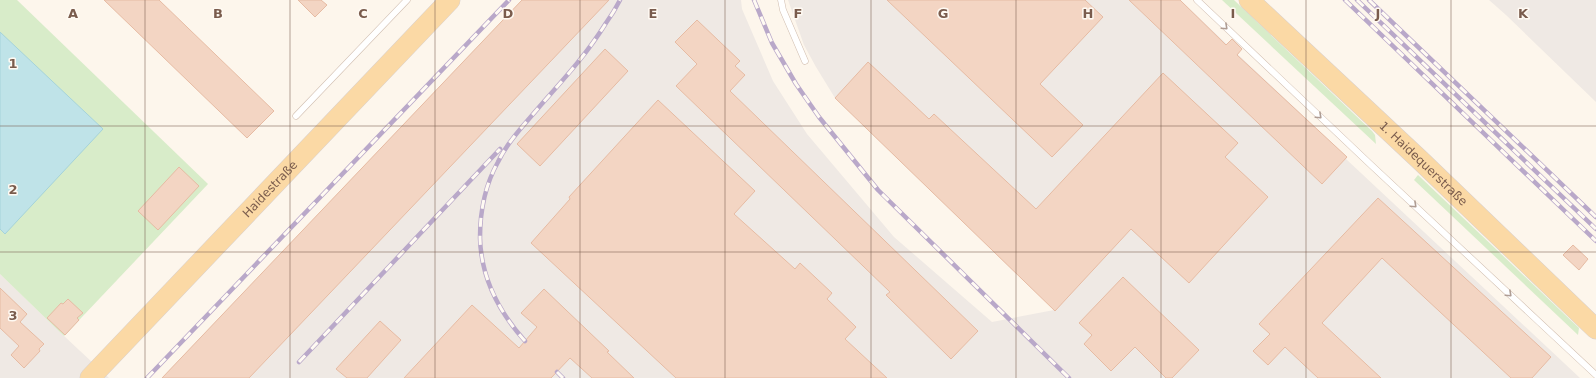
<svg xmlns="http://www.w3.org/2000/svg" width="1596" height="378" font-family="'DejaVu Sans',sans-serif">
<style>
.industrial{fill:#efe9e4}
.green{fill:#d8ecc9}
.water{fill:#bfe3e8;stroke:#a5d3da}
.building{fill:#f3d5c3;stroke:#e6bba3}
.lines{fill:none;stroke-linecap:round;stroke-linejoin:round}
.lane-casing{stroke:#d1beb0;stroke-width:7}
.primary-casing{stroke:#dad1cd;stroke-width:21}
.lane{stroke:#fff;stroke-width:6}
.primary{stroke:#fbd9a5;stroke-width:20}
.rail-casing{stroke:#b9a8c9;stroke-width:4.5}
.rail{stroke:#fffaf3;stroke-width:3;stroke-dasharray:9;stroke-linecap:butt}
.oneway{stroke:#af9d94}
.grid{fill:none;stroke:#7a5c4d;stroke-width:1;stroke-opacity:0.55}
.labels{text-anchor:middle;stroke-width:3;stroke-linejoin:round;paint-order:stroke}
.street-label{font-size:12px;fill:#7a5c4d;stroke:#fffaf3}
.grid-label{font-size:13px;text-anchor:middle;font-weight:bold;fill:#7a5c4d;stroke:#fffaf3;stroke-width:3;stroke-linejoin:round;paint-order:stroke}
</style>
<rect width="100%" height="100%" fill="#fdf6ec"/>
<g class="industrial">
<path d="M522 0H741L742 9 773 81 807 134 894 237 992 322 1054 310 835 98 816 67 804 45 788 0H1180L1347 157 1346 159 1580 378H162Z"/>
<path d="M1489 0H1596V102L1506 15Z"/>
<path d="M0 274 64 336 109 378H0Z"/>
</g>
<g class="green">
<path d="M0 0H17L208 184 64 336 0 274Z"/>
<path d="M1222 0H1234L1372 131 1375 135 1376 144Z"/>
<path d="M1418 175 1579 328 1578 335 1414 180Z"/>
</g>
<path class="water" d="M0 32 103 129 5 234 0 229Z"/>
<g class="building">
<path d="M104 0H159L274 111 247 138Z"/>
<path d="M298 0H321L327 5 315 17Z"/>
<path d="M522 0H609L249 378H162Z"/>
<path d="M887 0H1085L1103 17 1040 84 1083 125 1052 157Z"/>
<path d="M1129 0H1180L1226 45 1232 39 1242 49 1237 55 1347 157 1322 184Z"/>
<path d="M697 20 740 61 735 66 745 75 730 91 978 331 951 359 886 295 890 292 676 86 697 64 675 42Z"/>
<path d="M605 49 628 71 540 166 517 144Z"/>
<path d="M868 62 929 119 934 114 1036 209 1163 73 1238 143 1225 157 1268 197 1189 283 1131 229 1055 311 835 98Z"/>
<path d="M658 100 755 191 734 214 795 269 800 263 832 293 827 299 856 327 845 339 887 378H676L531 243 570 199 569 197Z"/>
<path d="M179 167 199 186 158 230 138 211Z"/>
<path d="M1378 198 1551 357 1532 378H1511L1382 258 1322 323 1381 378H1318L1285 347 1268 365 1253 351 1270 334 1259 324Z"/>
<path d="M1573 245 1588 259 1579 270 1563 255Z"/>
<path d="M1123 277 1199 350 1172 378H1166L1135 347 1111 371 1084 344 1092 335 1079 323Z"/>
<path d="M0 288 27 314 20 322 44 344 39 349 40 351 24 368 11 355 19 346 0 328Z"/>
<path d="M544 289 609 351 607 352 634 378H592L570 358 551 378H404L472 305 519 348 537 327 521 313Z"/>
<path d="M68 299 83 313 77 318 79 320 65 335 47 318 61 303 63 304Z"/>
<path d="M380 321 401 340 367 378H347L336 369Z"/>
</g>
<g class="lines">
<defs>
<g id="lane">
<path d="M781 0 783 10 805 61"/>
<path d="M1197 0 1370 164 1596 375"/>
<path d="M296 116 407 0"/>
</g>
<g id="primary">
<path id="s1" d="M1249 0 1420 160 1596 329"/>
<path id="s2" d="M90 378 450 0"/>
</g>
</defs>
<use href="#lane" class="lane-casing"/>
<use href="#primary" class="primary-casing"/>
<use href="#lane" class="lane"/>
<use href="#primary" class="primary"/>
<defs>
<g id="rail">
<path d="M754 0 772 43 796 84 819 117 878 190 1069 378"/>
<path d="M1345 0 1596 241"/>
<path d="M1357 0 1596 229"/>
<path d="M1369 0 1596 217"/>
<path d="M525 341C499 312 481 277 480 238 480 211 485 185 498 162 508 141 525 124 540 106 563 80 587 54 606 23 611 16 616 8 620 0"/>
<path d="M299 362 500 149"/>
<path d="M557 372 563 378"/>
<path d="M147 378 509 0"/>
</g>
</defs>
<use href="#rail" class="rail-casing"/>
<use href="#rail" class="rail"/>
</g>
<defs><path id="oneway-chevron" d="M-2-3.5L2.5 0L-2 3.5" fill="none" stroke-width="1.6" stroke-linecap="round" stroke-linejoin="round"/></defs>
<g class="oneway">
<use href="#oneway-chevron" transform="translate(1225 27) rotate(43)"/>
<use href="#oneway-chevron" transform="translate(1319 116) rotate(43)"/>
<use href="#oneway-chevron" transform="translate(1414 205) rotate(43)"/>
<use href="#oneway-chevron" transform="translate(1509 294) rotate(43)"/>
</g>
<path class="grid" d="M145 0V378M290 0V378M435 0V378M580 0V378M725 0V378M871 0V378M1016 0V378M1161 0V378M1306 0V378M1451 0V378M0 126H1596M0 252H1596"/>
<g class="labels">
<g class="street-label">
<text dy="4" stroke="none"><textPath href="#s1" startOffset="239">1. Haidequerstraße</textPath></text>
<text dy="4" stroke="none"><textPath href="#s2" startOffset="261">Haidestraße</textPath></text>
</g>
</g>
<g class="grid-label">
<text x="73" y="18">A</text>
<text x="218" y="18">B</text>
<text x="363" y="18">C</text>
<text x="508" y="18">D</text>
<text x="653" y="18">E</text>
<text x="798" y="18">F</text>
<text x="943" y="18">G</text>
<text x="1088" y="18">H</text>
<text x="1233" y="18">I</text>
<text x="1378" y="18">J</text>
<text x="1523" y="18">K</text>
<text x="13" y="68">1</text>
<text x="13" y="194">2</text>
<text x="13" y="320">3</text>
</g>
</svg>
